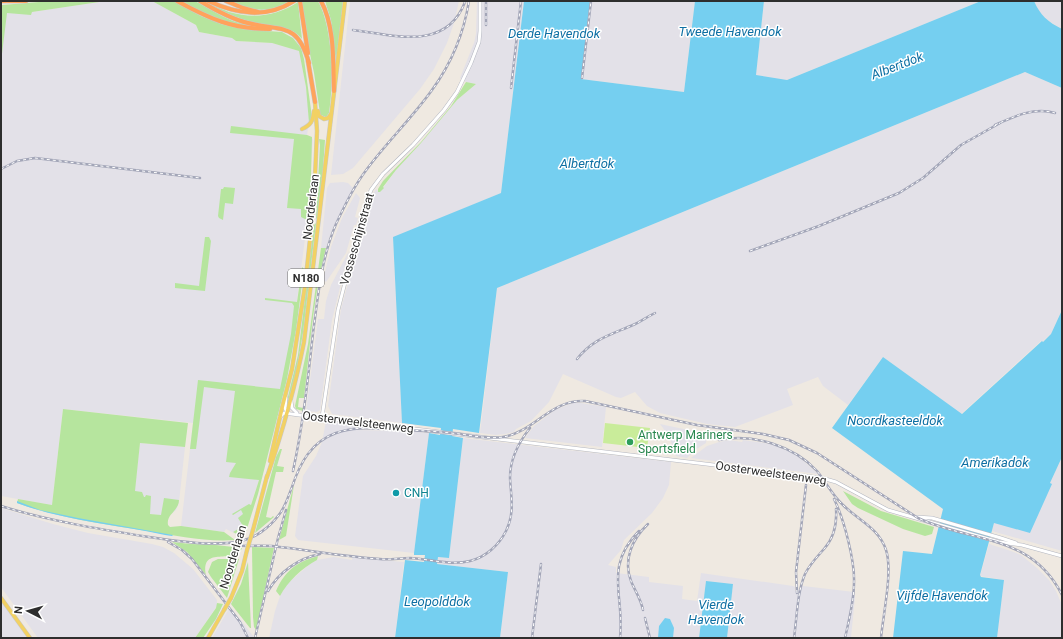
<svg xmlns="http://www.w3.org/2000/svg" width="1063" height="639" font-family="Roboto,sans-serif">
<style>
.industrial{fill:#e3e1e8}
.green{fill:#b6e59e}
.pitch{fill:#c9ec9a}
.water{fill:#75cff0}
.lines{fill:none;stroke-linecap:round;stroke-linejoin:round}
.secondary-casing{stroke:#b4b7c1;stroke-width:4}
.primary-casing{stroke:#c9c9c9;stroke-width:4.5}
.highway-casing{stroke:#c9c9c9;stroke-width:5}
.secondary{stroke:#fff;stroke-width:3}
.primary{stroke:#f2d163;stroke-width:3.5}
.highway{stroke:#ffa35c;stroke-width:4}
.rail-casing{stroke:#a3a6b8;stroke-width:2.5}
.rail{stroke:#fff;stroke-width:1;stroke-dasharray:3;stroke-linecap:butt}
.primary-bridge-casing{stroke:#c9c9c9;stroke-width:4.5;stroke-linecap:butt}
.primary-bridge{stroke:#f2d163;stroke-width:3.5}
.leisure-dot{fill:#2e9e5b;stroke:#fff;stroke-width:1.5}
.culture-dot{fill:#0f9aa8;stroke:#fff;stroke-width:1.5}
.labels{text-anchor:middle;stroke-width:3;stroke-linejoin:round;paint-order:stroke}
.shield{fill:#fff;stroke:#6d6d6d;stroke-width:1}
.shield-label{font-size:11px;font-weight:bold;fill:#2e2e2e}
.street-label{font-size:12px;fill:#2e2e2e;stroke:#fff}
.leisure-label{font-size:12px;fill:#27864d;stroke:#fff;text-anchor:start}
.culture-label{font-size:12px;fill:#0d838f;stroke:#fff;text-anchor:start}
.water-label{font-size:13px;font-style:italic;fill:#0d6fa3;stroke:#fff}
</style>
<rect width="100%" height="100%" fill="#efe9e1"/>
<g class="industrial">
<path d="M106 1H152L196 25 199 32 232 38 236 41 272 43 299 51 306 87 308 102 309 123 307 135 313 139 307 223 290 354 259 480 240 536 226 529 224 532 181 526 193 423 63 409 52 505 1 496V12L31 14 32 12Z"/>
<path d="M350 1H459L454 23 447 43 434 69 420 89 353 168 343 174 331 175Z"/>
<path d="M477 1H524L501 193 393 238 402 423 332 414 328 406 341 309 372 196 376 189 378 191 383 188 396 170 421 143 457 100 476 84 466 82 460 78 474 43 476 34Z"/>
<path d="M590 1H695L684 92 581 79Z"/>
<path d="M764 1H981L787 80 757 77 756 75Z"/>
<path d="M1034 1H1062V29L1045 19 1037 9Z"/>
<path d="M1025 72 1062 88V310L1051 334 1042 342 1041 341 961 414 883 357 848 405 823 386 818 377 787 389 793 405 735 427 707 424 660 413 647 406 635 392 621 398 616 397 563 374 549 402 531 421 516 429 514 432 505 434 496 435 480 433 497 288Z"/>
<path d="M343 182 348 183 353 188 332 230 326 248H321L327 188 330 183Z"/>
<path d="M356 193 360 198 355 217 358 218 356 225H354L346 253 326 282 323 280 331 247 342 218Z"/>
<path d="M349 251 332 320 320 410 317 412 306 411 318 319H324L326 301 331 285Z"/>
<path d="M573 403H581L606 407 602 447 525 438 534 426 555 410Z"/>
<path d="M326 421 356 425V430L409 431 429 433 414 553 298 540 295 536 303 476 316 456 322 442Z"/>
<path d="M660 424 707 434 706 443 695 450 687 458 676 456 669 436Z"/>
<path d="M463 438 671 462 669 485 663 498 652 513 624 540 621 550 608 565 616 567V573L649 577V582L683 586 682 599 697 601 701 573 793 586 795 587V591H797L803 586 854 592 855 597 851 638H727L733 584 706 581 699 638H500L508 572 437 564V557L449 558Z"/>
<path d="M729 440 742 442 743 440 764 443 779 446 799 457 818 474 691 458 707 446 719 442Z"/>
<path d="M140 443 185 447 179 502 176 510 168 516 132 512Z"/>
<path d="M1062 457V551L992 531 994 523 1050 483Z"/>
<path d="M1 508 53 524 88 533 152 544 163 547 174 553 193 569 217 600V606L195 638H38L1 587Z"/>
<path d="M989 544 1011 551 1021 555 1037 568 1049 580 1056 591 1062 605V638H997L1004 580 980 576Z"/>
<path d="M353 555 359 556V558L404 562 395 638H269L275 611 280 596 287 584 310 564 317 560 334 557 352 560Z"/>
<path d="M1 601 28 638H1Z"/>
<path d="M230 607 254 637V638H212Z"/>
</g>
<g class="green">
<path d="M51 1H106L32 12 31 15 7 13 1 62 2 5Z"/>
<path d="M152 1H173L201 16 221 24 242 29 282 32 293 38 301 48 304 59 312 117 309 123 306 87 299 51 272 43 236 41 232 38 199 32 196 25Z"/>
<path d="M180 1H195L222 16 233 21 254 27C227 26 204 13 180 1Z"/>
<path d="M229 1H290C267 14 253 11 229 1Z"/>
<path d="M302 1H318C333 28 334 83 329 113L326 117 321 115 320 113 314 73 307 40Z"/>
<path d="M325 1H343L336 62 331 20Z"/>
<path d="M298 2 302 39C290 24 271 27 253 22 237 18 223 12 209 4 215 6 222 9 229 12 254 19 277 16 298 2Z"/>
<path d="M466 82 476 84 457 100 421 143 396 170 383 187 384 188 380 192H378V189L383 181 421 142 451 106Z"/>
<path d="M231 126 307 135 312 137 311 177 312 183 310 219 307 220 301 217V209L287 208 294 139 230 133Z"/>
<path d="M319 139 325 140 323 169 317 219 316 218 320 145Z"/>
<path d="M224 187 235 188 233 204 225 203 223 220 219 218 218 216 221 189H223Z"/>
<path d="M316 223 303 333 296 373 287 405H286L298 355 314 225Z"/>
<path d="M205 237H209L211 241 205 291 175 288V283L199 286Z"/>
<path d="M321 248H326C313 297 310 348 304 398H299L298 407 303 408V411L296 409 295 406 308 344Z"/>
<path d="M302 267 304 269 296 330 287 379 258 494 244 538 233 532 243 526 238 518 243 514 241 510 233 515 232 514 249 504 251 505 259 480 229 477 230 473 236 463 226 462 235 391 204 387 196 449H190L198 380 280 389 291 334 294 306 292 303 265 300V298L297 302Z"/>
<path d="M63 409 188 423 185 447 140 443 135 491 142 492 144 497H145L146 495 151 496 150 514 161 515 164 498 179 500C179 511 166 514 168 525L170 527 181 526 224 532 235 540C205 542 177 536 147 531 103 524 59 518 17 503L18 499 52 505Z"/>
<path d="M280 449H282L277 466 284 467 283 472H276L266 517 271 518 273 516 274 517 255 533 276 457Z"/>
<path d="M294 485 286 536 279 540 293 488Z"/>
<path d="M843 491 881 511 934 527 932 534 925 536 903 529 858 508 852 504Z"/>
<path d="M172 542 191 544 216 545 242 548C236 566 200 544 206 575L187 552Z"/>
<path d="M252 547 274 548 256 630 254 627 253 617Z"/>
<path d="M318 556 317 560C302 568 288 581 280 596L276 591C285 571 296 562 318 556Z"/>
<path d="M218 559H239L227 598 211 577 208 572 212 562Z"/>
<path d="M248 562 251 628H250L231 604 241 584Z"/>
<path d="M217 603 223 604 216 619 203 638H195L216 608Z"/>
</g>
<path class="pitch" d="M605 423 650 428 647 448 603 443Z"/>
<g class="water">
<path d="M524 1H590L581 79 684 92 695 1H764L756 75 787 80 981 1H1034C1040 15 1048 22 1062 29V88L1025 72 497 288 479 433 453 429 452 436 463 438 449 558 438 557 437 564 508 572 500 638H395L405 560 424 562 425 555H414V553L429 433 440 435 441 428 402 423 393 237 501 193Z"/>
<path d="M1062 310V457L1050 483 1052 484 1030 533 994 523 980 575 981 577 1004 580 997 638H893L903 551 932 554 943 509 832 428 883 357 962 414 1042 341 1043 342 1051 334Z"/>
<path d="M17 501 40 510 78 518 173 535 172 536 165 535C115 524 65 521 17 503Z"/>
<path d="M706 581 733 584 727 638H699Z"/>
<path d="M665 618 670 619 674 628 673 638H658L659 626Z"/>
</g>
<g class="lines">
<defs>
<g id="secondary">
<path d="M286 398 285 408 287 413"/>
<path d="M291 401 292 408 297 413"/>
<path d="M280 417 284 413 299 415 822 478 836 482 888 510 999 542 1022 545 1062 556"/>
<path d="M322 417 338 310 362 216 371 190 383 174 413 145 444 110 457 92 471 63 479 42 480 31V1"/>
<path d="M916 517 932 518 1001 538 1016 543"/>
</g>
<g id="primary">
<path d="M318 111 319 116 324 119 328 118 331 114"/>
<path d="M302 129C311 125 313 121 314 111"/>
<path d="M270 461 282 408 292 369 305 286 312 221 315 177 317 131 315 102"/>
<path d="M267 477C282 433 295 388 304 342L345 1"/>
<path d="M253 530 267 476"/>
<path d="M1 598 30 638"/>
<path d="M231 598 242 571 247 550"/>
<path d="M208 638 224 610"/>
</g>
<g id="highway">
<path d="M1 1H6"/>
<path d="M8 1H26"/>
<path d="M177 1C210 19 232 29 270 29"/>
<path d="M200 1C215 10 231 19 248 23 282 32 297 21 309 63"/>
<path d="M208 1C237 14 266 19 294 1"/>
<path d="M226 1 243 8 258 12"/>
<path d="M300 1 308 53"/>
<path d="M321 1C335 27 333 62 334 91"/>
<path d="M308 61 315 102"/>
</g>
</defs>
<use href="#secondary" class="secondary-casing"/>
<use href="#primary" class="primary-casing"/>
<use href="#highway" class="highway-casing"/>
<use href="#secondary" class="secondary"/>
<use href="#primary" class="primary"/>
<use href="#highway" class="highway"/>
<defs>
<g id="rail">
<path d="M486 25V1"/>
<path d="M353 30C393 35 446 52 465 2"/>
<path d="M582 78 591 1"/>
<path d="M511 88 521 1"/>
<path d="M995 125C1015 116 1034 107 1055 113"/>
<path d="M1 169 17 161 35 158 200 178"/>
<path d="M750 251 819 226 899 193 923 178 961 145 1000 123"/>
<path d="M577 359C593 339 610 335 633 325 640 322 647 317 655 313"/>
<path d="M719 440C753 433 794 446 817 471 826 482 832 495 843 505 858 520 879 528 886 550 893 571 883 615 881 638"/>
<path d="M293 471C303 425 308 379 313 333 318 297 321 259 336 224 345 205 354 186 367 169 387 142 412 118 432 90 451 64 464 32 469 1"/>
<path d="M834 499C844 519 855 561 854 583 854 601 849 620 845 638"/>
<path d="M1 506C49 521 99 529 149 537 176 541 213 547 241 541 255 538 269 528 278 516 285 508 288 497 292 487 300 463 311 442 336 433 352 427 368 428 385 429 410 430 435 431 460 434 474 436 489 439 503 437 534 432 551 399 585 401L697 425 763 434 789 440 817 453 918 518C971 543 1031 533 1062 595"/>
<path d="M168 542 182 550 192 559 240 622 248 638"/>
<path d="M233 545C246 547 259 545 272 546 308 550 344 557 380 559 390 560 400 558 410 558 430 559 451 566 470 561 486 557 499 545 506 531 515 513 511 497 510 478 510 459 518 443 530 428"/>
<path d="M268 591C279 572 299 558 320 554"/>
<path d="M797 593 796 572 806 485"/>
<path d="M643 610C641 599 635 591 631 581 623 560 632 539 648 524"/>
<path d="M645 618 650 638"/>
<path d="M255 638 278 538 286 510"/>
<path d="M532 638 541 564"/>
<path d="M620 638C625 596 603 567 639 531"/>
<path d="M794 638C797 617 797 593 805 574 810 564 817 557 824 549 834 538 837 523 836 509"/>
</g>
</defs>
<use href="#rail" class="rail-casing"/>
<use href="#rail" class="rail"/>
<defs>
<g id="primary-bridge">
<path d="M247 550 253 530"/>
<path d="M224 610 231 598"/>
</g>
</defs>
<use href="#primary-bridge" class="primary-bridge-casing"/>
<use href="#primary-bridge" class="primary-bridge"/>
</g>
<circle class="leisure-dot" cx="630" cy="442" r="4"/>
<circle class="culture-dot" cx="396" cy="493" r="4"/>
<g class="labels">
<rect class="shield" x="288" y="269" width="36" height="18" rx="3"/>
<g class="shield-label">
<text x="306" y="282">N180</text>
</g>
<g class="street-label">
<text transform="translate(311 207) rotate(-83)" y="4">Noorderlaan</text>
<text transform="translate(357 239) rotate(-74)" y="4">Vosseschijnstraat</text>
<text transform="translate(358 422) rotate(7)" y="4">Oosterweelsteenweg</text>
<text transform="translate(771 473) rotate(8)" y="4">Oosterweelsteenweg</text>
<text transform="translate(233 557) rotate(-73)" y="4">Noorderlaan</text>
</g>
<g class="leisure-label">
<text x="638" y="439">Antwerp Mariners<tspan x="638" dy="14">Sportsfield</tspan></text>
</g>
<g class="culture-label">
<text x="404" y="497">CNH</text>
</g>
<g class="water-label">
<text x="730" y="36">Tweede Havendok</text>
<text x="554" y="38">Derde Havendok</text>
<text transform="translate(897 65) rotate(-21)" y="5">Albertdok</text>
<text x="587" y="168">Albertdok</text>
<text x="895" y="425">Noordkasteeldok</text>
<text x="995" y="467">Amerikadok</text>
<text x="942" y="600">Vijfde Havendok</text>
<text x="437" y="606">Leopolddok</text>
<text x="716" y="609">Vierde<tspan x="716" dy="15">Havendok</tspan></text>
</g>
</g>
<rect width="1063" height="639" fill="none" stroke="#2e2e2e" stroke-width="4"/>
<g transform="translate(28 611) rotate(276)" stroke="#ffffff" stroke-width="3" paint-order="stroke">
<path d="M0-3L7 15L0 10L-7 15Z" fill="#2e2e2e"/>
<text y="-6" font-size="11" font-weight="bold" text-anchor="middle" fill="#2e2e2e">N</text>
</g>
</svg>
